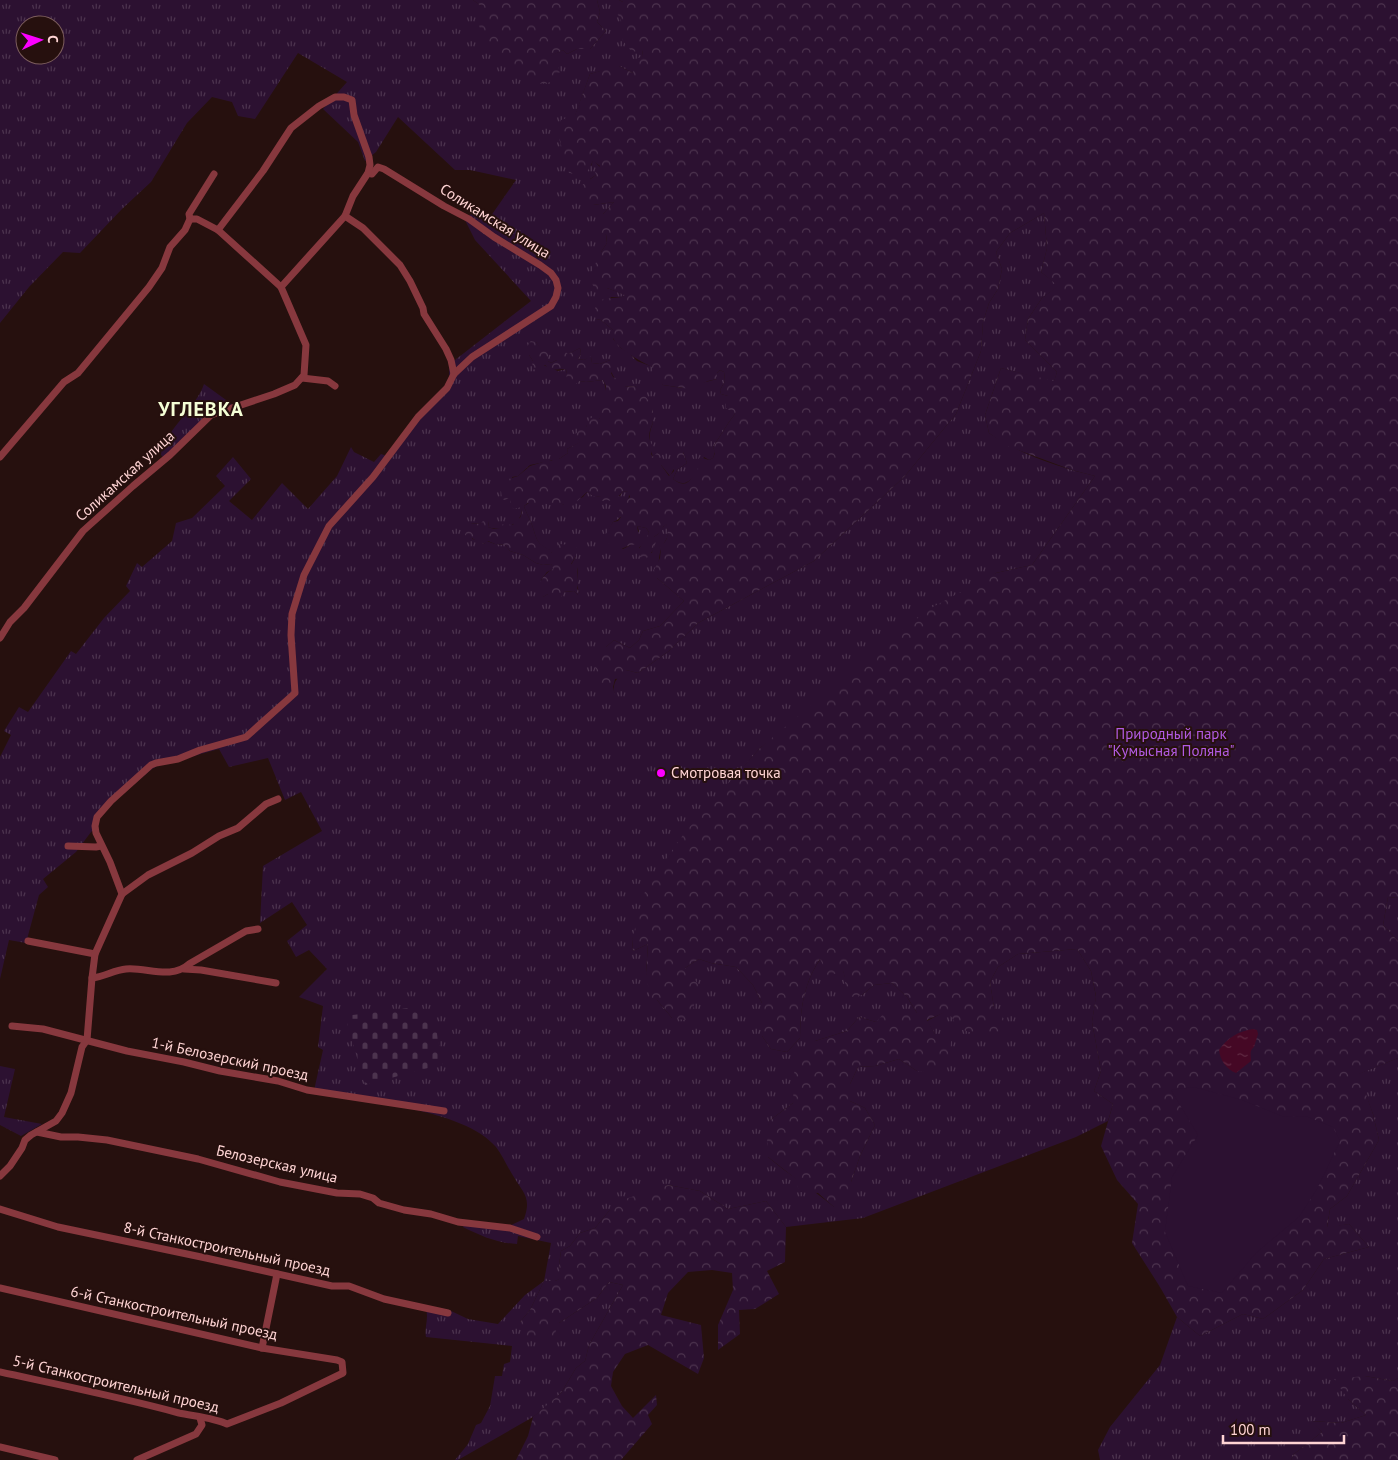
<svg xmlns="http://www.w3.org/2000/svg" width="1398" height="1460" font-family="'PT Sans',sans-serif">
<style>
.grass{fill:url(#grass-tufts);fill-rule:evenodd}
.forest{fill:url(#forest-crowns)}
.cemetery{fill:url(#cemetery-stones)}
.garden{fill:#2c1131}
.water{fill:url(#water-ripples)}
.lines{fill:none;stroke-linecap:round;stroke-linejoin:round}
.street{stroke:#87383e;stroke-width:7}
.poi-dot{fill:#fc00ff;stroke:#26100e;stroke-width:2}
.labels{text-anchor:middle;stroke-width:4;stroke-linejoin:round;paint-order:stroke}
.street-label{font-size:15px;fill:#ffd4d4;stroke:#26100e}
.park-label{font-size:15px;fill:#b25be3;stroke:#26100e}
.poi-label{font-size:15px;fill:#ffd4d4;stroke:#26100e;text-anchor:start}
.district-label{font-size:20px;font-weight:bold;letter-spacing:1px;fill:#f5ffd6;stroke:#26100e}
</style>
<defs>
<pattern id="grass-tufts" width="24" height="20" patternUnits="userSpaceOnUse" patternTransform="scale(1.25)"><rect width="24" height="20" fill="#2c1131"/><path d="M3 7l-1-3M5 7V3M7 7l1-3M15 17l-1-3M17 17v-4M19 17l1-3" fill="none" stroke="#4c334e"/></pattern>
<pattern id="forest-crowns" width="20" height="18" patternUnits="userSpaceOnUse" patternTransform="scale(1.25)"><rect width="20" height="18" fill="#2c1131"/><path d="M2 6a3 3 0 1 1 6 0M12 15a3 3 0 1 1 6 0" fill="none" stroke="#4c334e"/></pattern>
<pattern id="cemetery-stones" width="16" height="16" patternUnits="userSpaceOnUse" patternTransform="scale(1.25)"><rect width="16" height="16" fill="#2c1131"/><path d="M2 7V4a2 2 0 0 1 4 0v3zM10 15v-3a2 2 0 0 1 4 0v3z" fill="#4c334e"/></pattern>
<pattern id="water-ripples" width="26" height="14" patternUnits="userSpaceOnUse" patternTransform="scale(1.25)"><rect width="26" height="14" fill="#450825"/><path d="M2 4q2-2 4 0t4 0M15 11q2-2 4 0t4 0" fill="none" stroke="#612b44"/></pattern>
</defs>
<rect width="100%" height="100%" fill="#26100e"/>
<g class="grass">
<path d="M0 0H473L550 56 563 50 567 54 577 49H590L606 31 597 22 600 12 597 0H619L623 2 622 29 642 49 643 56 633 73 619 66 590 74 575 116 591 166 593 160 600 167 596 175 590 179 593 205 614 202 603 214 607 243 601 252 607 288 626 295 622 297H611L596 319 601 320 613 330V339L621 348 629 353 637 361 653 367 663 385 682 388 717 379V373L720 370 724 372 725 381 720 390 721 394 728 396 735 414 729 422 713 447 715 452 713 458 709 460 704 457C698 471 689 492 673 479L677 470 687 463 683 452 670 476 661 465V459L653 457C649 446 648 433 653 423L651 419 653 411 635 386 624 387C613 377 611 376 610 360L600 364 592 363 591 357 584 360 578 359 581 354 580 348 551 363 548 361 536 342 529 355 533 361 558 371 566 369 567 374 579 381 586 382 603 380C608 390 608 409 600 418 596 422 590 423 587 428L586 425 580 429 578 439 581 442 567 449 568 453 559 459 530 465 518 476 512 477 511 496 522 507C523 525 502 532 488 527L489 521 480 524 471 523 472 539 478 540 484 544 487 541 495 544 505 545 510 551 523 555 536 563 543 565 551 564 554 569 547 572 541 580 543 597 548 594 574 591 578 595 580 593C574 584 579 576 577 567L571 565 576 556 554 551 551 553 550 550C536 544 537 539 532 525 530 519 526 513 524 506L529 503 557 501 564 505 583 497 587 492C597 499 608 497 620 496L623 491 629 492C630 500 623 520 613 522L607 534 623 549 631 545 639 531 637 526 646 528 649 532 648 538 639 548 652 553 654 537 658 534 666 523C671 537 666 538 661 549 659 553 658 572 657 578L684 601 660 626 643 631 639 640 630 648 614 640 606 647 615 698C612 682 615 680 626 670L638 673 669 651 698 623 814 561 905 476 956 414 981 351 983 322 989 303 998 289 1002 269 996 252 1010 233 1044 213 1047 248 1041 272 1059 286 1042 298 1028 319 1025 340 1057 372 1054 382 1001 368 985 415 989 433C1019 454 1060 468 1095 476L1032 565 996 573 760 748 727 786 632 939 633 951 648 944 646 973 657 1000 672 1018 685 968 699 959 711 963 736 967 753 985 762 1003V1036L771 1049 787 1052 800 1038C800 1009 804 982 821 958L843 970 845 977 862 995 874 985 892 983 907 997 917 1013H902L876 1022 859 1017 847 1031 815 1041 793 1103 769 1121 768 1157C789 1175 813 1189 834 1207L851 1182 860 1156 875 1125 865 1108 850 1101V1084L858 1067 875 1066 899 1059 917 1071 935 1034 927 1021 948 1010 972 1033H990L994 1008 990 982 998 967 1018 954 1077 949 1091 971 1096 997 1092 1022 1101 1071 1094 1091 1113 1104 1108 1121 1076 1137 863 1218 786 1227 766 1201 728 1209 700 1191 668 1185 609 1211 595 1228 580 1233 570 1246 561 1251 559 1265 562 1278 555 1281H544L530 1310 520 1322 559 1323 597 1298 609 1282 623 1285 589 1345 585 1361 576 1368 561 1393 548 1405 533 1417 458 1460H455L468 1444 476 1425 481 1423 490 1406 495 1376H502L504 1364 510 1362 512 1346 426 1337C424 1328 429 1318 426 1310L428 1306 449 1310 468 1319 498 1324 525 1295 544 1281 551 1243 518 1236 517 1244C497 1243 481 1236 463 1227L466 1221 509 1226 524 1219C532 1197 523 1193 512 1174 507 1166 502 1155 496 1147 464 1109 363 1101 314 1094L315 1086 323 1050 318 1047 323 1006 299 997 327 969 309 950 296 957 287 941 307 925 292 902 260 923 263 866 322 831 301 792 285 800 268 758 229 767 219 749 157 766 152 769 119 797 99 818 98 826 91 832 76 852 43 879 48 887 39 895 26 943 9 940 0 979V757L11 735 4 731 19 707 28 712 71 651 76 654 104 618 130 591 126 586 137 563 142 567 172 541 176 523 192 518 225 486 216 476 233 457 251 479 229 501 252 520 282 483 308 509 337 476 351 447 354 452 374 462 381 454 387 456 445 386 449 378V362L455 360 531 301 475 240 465 220 473 212 486 223 516 180 470 170H455L398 117 376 152 365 161 358 142 323 109 347 82 298 53 255 119 238 116 232 102 212 97 187 123 151 182 122 209 80 253 63 252 29 287 0 323ZM25 25H55V55H25Z"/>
<path d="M204 384 233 405 210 414 164 458 161 455C162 434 197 407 204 384Z"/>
<path d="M1388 897 1398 898V941L1383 925Z"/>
<path d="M1398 1058V1378L1393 1381 1365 1376 1348 1399 1366 1415 1341 1423 1312 1421 1322 1432 1294 1454 1291 1460H1100L1098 1450 1110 1427 1160 1365 1177 1317 1200 1336 1243 1314 1263 1319 1303 1290 1324 1259 1369 1247 1349 1224 1327 1228 1330 1209 1347 1196 1379 1140 1373 1114 1358 1074Z"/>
<path d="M0 1066 15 1069 4 1117 42 1124 21 1136 0 1125Z"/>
</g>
<g class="forest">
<path d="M473 0H597L600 12 597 22 606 31 590 49H577L567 54 563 50 551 56 561 72 554 74 552 82 532 85 482 34 475 14 481 6Z"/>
<path d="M619 0H1398V898L1388 897 1383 925 1398 941V1058L1359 1074 1373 1114 1379 1140 1347 1196 1330 1209 1327 1227 1349 1224 1369 1247 1324 1259 1303 1290 1263 1319 1243 1314 1200 1336 1177 1317 1160 1287 1132 1243 1138 1204 1117 1180 1101 1146 1113 1104 1094 1091 1101 1071 1092 1022 1096 996 1091 971 1077 949 1018 954 998 967 990 982 994 1008 1007 1022 1001 1040 990 1033H972L958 1028 948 1011 927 1020 935 1034 951 1041 950 1055 939 1074 917 1071 899 1059 875 1066 858 1067 850 1084V1101L865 1108 875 1125 860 1156 851 1182 856 1190 844 1205 834 1207 818 1193 799 1192 796 1179 768 1157 767 1136 769 1121 793 1103 795 1057 815 1041 847 1031 859 1017 876 1022 885 1012 917 1013 907 997 892 983 874 985 862 995 845 998V978L843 971 828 976 820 959C804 983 800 1010 800 1038L787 1052 771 1049 762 1036V1003L753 985 736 967 711 963 699 959 685 968 698 984 691 1021 672 1018 657 1000 650 997 646 973 648 944 633 951 632 939 646 888 685 832 760 748 894 636 931 608 996 573 1032 565 1095 476 1072 470 1007 446 989 433 985 415 1001 368 1054 381 1057 372 1025 340 1028 319 1042 298 1058 286 1041 272 1047 248 1044 213 1010 233 996 252 1002 269 998 289 989 303 983 322 981 351 956 414 905 476 814 561 698 623 669 651 638 673 626 670 624 678 615 679 613 687 615 698 601 690 594 677 596 661 606 647 614 640 630 648 639 640 643 631 660 626 684 601 657 578 654 570 660 558 661 546C668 540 669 533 666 524L663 527 662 531 654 537C657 546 652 553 646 559L640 557C635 547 647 541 649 532L646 528 637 526 639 536 636 544C620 547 624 553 607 542L606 534 613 522 618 521 621 517 618 515 620 507 630 497 628 492 623 491C617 500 612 501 602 501L601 497 593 496 587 492 572 506 564 505 557 502 551 505 544 503C538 508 534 507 528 503L524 506C526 513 530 519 532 525 537 539 536 544 551 550V553L559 544 573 545 577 547 576 556 571 564 577 566V588L580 593H587L588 598 581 602H577L575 599 578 595 574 591 564 592 561 597H553L548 594 543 597 538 588C541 579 545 573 553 569L551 564 543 565 536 563 523 555 510 551 505 545 495 544 488 541 484 544 465 535 467 526 470 523 480 524 484 520 489 521 488 527 494 529 500 528 503 524 513 525 515 519 520 518 522 512V507L513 509 510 504 511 497 505 500 502 499 501 491 506 480 518 476 530 466 546 461H551L556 458 559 459 568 453 567 449 580 442 575 435 580 429 578 424 580 421 584 420 587 427 589 419 595 416 599 419 602 414 596 410 598 403 606 402V386L603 380 586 382 579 381 574 386 566 378 567 374 566 369 550 370 545 365 537 372 532 367 533 361 529 355 527 346 531 341 536 342 542 350 548 351V361L551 363 557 360V352L563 350 568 354 580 348 581 354 578 359 584 360 591 356 592 363 600 364 610 360 615 365V369L611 373 613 377 625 382V387L635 386C641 393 653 401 653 412 653 417 651 418 653 423 649 431 647 439 653 446L651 454 653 457 657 453 662 455 661 465 669 476 674 471 671 458 675 450 683 452 687 463 677 470 673 479C688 491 692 477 700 465L696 464 700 457 709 460 713 458 715 453 713 447 729 422 735 414 726 408V401L728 396 721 394 720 390 725 381 724 372 720 370 717 373V379L708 381 690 389 663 385 652 371V367C642 362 617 349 613 338 613 336 613 333 613 330L601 320 596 319 595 308 603 299 622 297 625 295 607 288 596 292 589 277 601 252 607 243 606 234 600 238 595 230 603 214 614 202 593 205H585L579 194 581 186 596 175 595 171 600 166 593 161 587 172 579 175 569 173 559 138 561 120 575 115 590 74 600 71 606 65 619 66 633 73 634 60 643 56 642 50 632 52 623 41 621 20 617 13 623 2Z"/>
<path d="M668 1185 700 1191 728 1209 766 1201 786 1227 785 1262 767 1271 779 1294 755 1309 739 1310 740 1334 718 1350V1325L733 1290 732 1273 712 1270 688 1272 668 1293 661 1315 701 1325 704 1358 698 1374 648 1345 625 1354 613 1372 611 1386 622 1406 633 1418 656 1395 657 1405 648 1415 652 1424 621 1460H516L528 1436 533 1417 561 1393 576 1368 585 1361 589 1345 623 1285 609 1282 597 1298 559 1323 554 1336 524 1339 520 1322 530 1310 544 1281H555L561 1278 559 1265 561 1251 570 1246 580 1233 595 1228 609 1211 625 1199Z"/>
<path d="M1365 1376 1393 1381 1398 1378V1460H1291L1294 1454 1322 1432 1311 1421 1341 1423 1366 1415 1348 1399 1334 1379Z"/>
</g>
<path class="cemetery" d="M408 1008 435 1023 443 1064 365 1085 345 1016Z"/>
<path class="garden" d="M1194 1087 1242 1100 1282 1116 1308 1117 1333 1127 1340 1141 1317 1189 1299 1217 1256 1253 1222 1293 1188 1286 1165 1232 1172 1177 1198 1135 1171 1090Z"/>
<path class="water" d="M1253 1029 1257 1030 1258 1034 1254 1047C1249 1051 1251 1055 1251 1061L1236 1073C1227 1070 1220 1060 1219 1050 1227 1038 1239 1031 1253 1029Z"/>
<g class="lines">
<g class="street">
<path d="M368 173 372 174 378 167 384 169 444 206 469 219 494 237 540 265 551 273 556 280 558 288 556 297 551 306 472 357 454 374"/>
<path d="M218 230 263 171 291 128 319 106 335 97H344L352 100 354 115 369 157 370 165 368 173 353 196 345 216 281 287"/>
<path d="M302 378 328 381 335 386"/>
<path d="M0 457 64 382 78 373 149 287 162 268 170 247 185 230 190 219 189 214 214 174"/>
<path d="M0 638 10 622 24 608 83 531 133 486 170 455 211 415 274 394 295 385 304 375 306 345 281 287 218 230 197 219H190"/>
<path d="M68 846 96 847 101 846"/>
<path d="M122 894 110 862 96 833 95 826 97 817 111 801 151 765 156 763 178 759 200 750 246 737 295 693 291 635 292 614 304 575 329 526 373 477 418 417 447 388 454 374 451 360 446 349 424 314 423 308 410 281 400 265 363 228 345 216"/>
<path d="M28 941 95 954"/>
<path d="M184 969 201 970 276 983"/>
<path d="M92 978C104 977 114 970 126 969 147 967 171 980 189 964L246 931 258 929"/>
<path d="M12 1026 43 1029 127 1051 184 1062 220 1071 278 1081 307 1090 444 1111"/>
<path d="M37 1132 61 1137H78L107 1140 198 1159 280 1182 337 1193 360 1194 373 1198 379 1203 404 1210 431 1214 458 1222 510 1228 537 1237"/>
<path d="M0 1176 10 1166 22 1148 25 1140 31 1135 56 1121 62 1113 71 1093 82 1047 87 1040 92 978 95 954 122 894 148 875 192 853 219 836 238 828 266 804 278 799"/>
<path d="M0 1209 58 1227 206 1258 332 1286H349L384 1299 448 1313"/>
<path d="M0 1288 262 1348 337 1360 342 1362 343 1373 281 1403 227 1424C215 1418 193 1416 179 1413 120 1397 60 1385 0 1372"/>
<path d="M262 1348 277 1274"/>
<path d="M0 1447 55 1460"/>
<path d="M137 1460 196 1434 202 1425 200 1418"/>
</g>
</g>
<circle class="poi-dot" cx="661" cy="773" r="5"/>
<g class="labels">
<g class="street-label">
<text transform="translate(495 221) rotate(32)" y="5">Соликамская улица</text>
<text transform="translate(125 476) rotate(-42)" y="5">Соликамская улица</text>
<text transform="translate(230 1059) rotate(12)" y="5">1-й Белозерский проезд</text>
<text transform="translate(277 1164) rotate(13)" y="5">Белозерская улица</text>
<text transform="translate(227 1249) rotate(12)" y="5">8-й Станкостроительный проезд</text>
<text transform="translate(174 1313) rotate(12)" y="5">6-й Станкостроительный проезд</text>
<text transform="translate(116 1384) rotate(13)" y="5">5-й Станкостроительный проезд</text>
</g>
<g class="park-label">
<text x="1171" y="739">Природный парк<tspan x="1171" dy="17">"Кумысная Поляна"</tspan></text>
</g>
<g class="poi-label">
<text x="671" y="778">Смотровая точка</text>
</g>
<g class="district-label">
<text x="201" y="416">УГЛЕВКА</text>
</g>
</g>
<g transform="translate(40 40) rotate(86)"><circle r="24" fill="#26100e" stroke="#7d5e5d"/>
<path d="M0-4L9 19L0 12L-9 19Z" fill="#fc00ff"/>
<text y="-8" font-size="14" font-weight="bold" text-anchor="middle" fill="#ffd4d4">С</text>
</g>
<path d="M1223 1435v8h121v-8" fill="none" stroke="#ffd4d4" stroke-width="2.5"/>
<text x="1230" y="1435" font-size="15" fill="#ffd4d4" stroke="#26100e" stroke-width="4" paint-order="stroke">100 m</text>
</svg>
